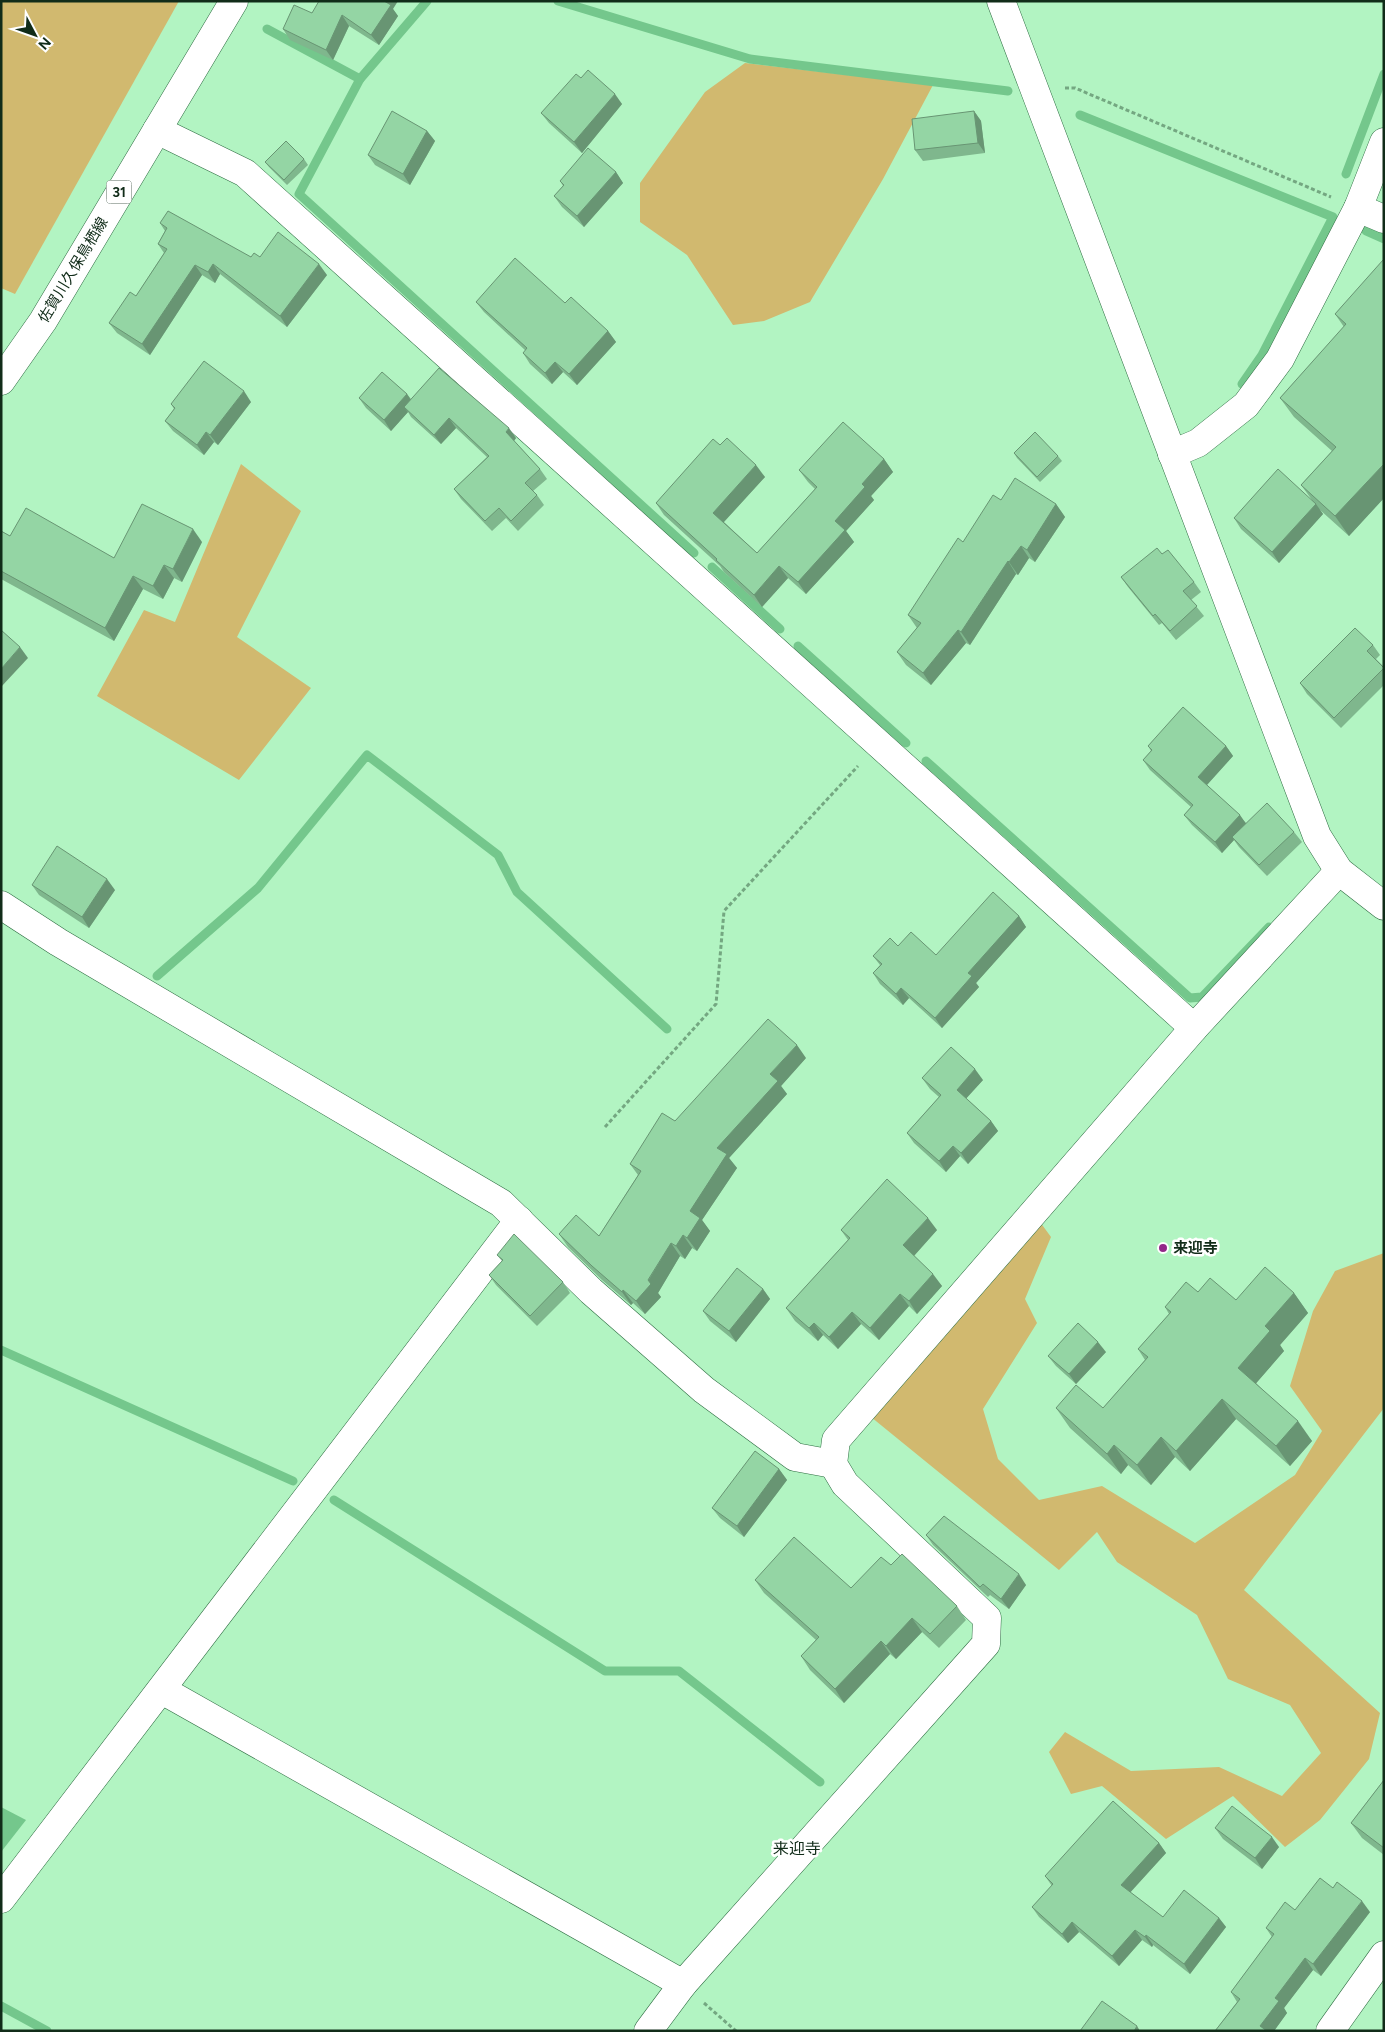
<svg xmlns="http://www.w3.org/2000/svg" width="1385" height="2032" font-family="Figtree,'Noto Sans JP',sans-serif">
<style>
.green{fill:#d1b96f}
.water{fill:#74c78c}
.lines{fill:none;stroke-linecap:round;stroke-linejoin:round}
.stream{stroke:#74c78c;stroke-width:9}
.street-casing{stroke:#2e6d42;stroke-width:29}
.secondary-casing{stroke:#2e6d42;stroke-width:29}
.primary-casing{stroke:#2e6d42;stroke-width:29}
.path{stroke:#74a781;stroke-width:3;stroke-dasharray:4 2.5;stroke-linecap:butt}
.street{stroke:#fff;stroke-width:28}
.secondary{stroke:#fff;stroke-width:28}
.primary{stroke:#fff;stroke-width:28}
.wall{fill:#7fb78d}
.shaded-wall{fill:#689573}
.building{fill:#94d5a4;stroke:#689573}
.poi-dot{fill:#932789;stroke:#fff;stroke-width:2}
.labels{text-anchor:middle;stroke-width:5;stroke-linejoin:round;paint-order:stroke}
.shield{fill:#fff;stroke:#586b5e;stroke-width:1}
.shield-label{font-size:14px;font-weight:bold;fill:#112c19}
.street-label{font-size:15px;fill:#112c19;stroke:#fff}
.poi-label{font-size:15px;font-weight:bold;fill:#112c19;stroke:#fff;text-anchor:start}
.neighbourhood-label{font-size:16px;fill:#112c19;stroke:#fff}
</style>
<rect width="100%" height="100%" fill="#b2f4c2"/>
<g class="green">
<path d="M1 1H179L15 294 1 288Z"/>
<path d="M745 63 933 85 883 179 810 302 764 321 733 325 687 255 640 222V183L705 92Z"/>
<path d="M241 464 301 511 237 637 311 688 239 780 97 696 144 610 175 622Z"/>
<path d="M1040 1222 1051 1237 1025 1299 1037 1323 983 1409 998 1459 1039 1500 1102 1486 1195 1543 1295 1475 1322 1431 1290 1386 1313 1311 1335 1271 1384 1253V1408L1244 1590 1380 1713 1369 1759 1320 1820 1285 1847 1233 1796 1166 1839 1102 1786 1071 1794 1049 1752 1065 1732 1131 1771 1219 1767 1282 1796 1321 1753 1290 1705 1228 1679 1197 1615 1117 1562 1097 1532 1059 1570 871 1417Z"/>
</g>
<path class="water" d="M1 1807 26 1820 1 1852Z"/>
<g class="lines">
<g class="stream">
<path d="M558 1 750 59 1008 91"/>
<path d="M267 29 360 79 299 194 694 553"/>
<path d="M360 79 427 1"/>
<path d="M1080 115 1333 217 1262 355 1242 384"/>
<path d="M1346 174 1384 74"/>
<path d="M1366 231 1384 239"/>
<path d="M712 567 780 629"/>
<path d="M798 646 906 743"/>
<path d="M926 761 1190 998 1202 997 1269 927"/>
<path d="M157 976 258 888 367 755 498 855 517 892 667 1029"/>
<path d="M1 1350 293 1481"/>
<path d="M334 1500 605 1671H679L820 1782"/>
<path d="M1 2006 47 2031"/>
</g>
<defs>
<g id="street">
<path d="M157 130 245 173 1194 1028"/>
<path d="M1358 208 1384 219"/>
<path d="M1172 454 1198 443 1246 405 1280 359 1358 208 1384 142"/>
<path d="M1 905 58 942 501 1203 591 1291 704 1390 795 1457 833 1464"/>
<path d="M162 1690 683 1984"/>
<path d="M1 1899 519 1220"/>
<path d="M648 2031 683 1984 986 1644 987 1618 845 1484 833 1464 836 1440 1194 1028 1339 871"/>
<path d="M1330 2031 1384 1955"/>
</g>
<path id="secondary" d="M1001 1 1317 836 1339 871 1384 906"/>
<path id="primary" d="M1 381 43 321 234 1"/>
</defs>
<use href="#street" class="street-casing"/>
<use href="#secondary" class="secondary-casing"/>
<use href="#primary" class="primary-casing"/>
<g class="path">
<path d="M1065 88H1075L1331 197"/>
<path d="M605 1127 716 1004 724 911 858 766"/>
<path d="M704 2003 736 2031"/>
</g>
<use href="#street" class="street"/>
<use href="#secondary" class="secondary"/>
<use href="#primary" class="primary"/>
</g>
<g class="wall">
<path d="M393 9 398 16 379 45 349 26 333 60 290 40 283 29 312 13Z"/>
<path d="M581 78 622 104 582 153 549 123 541 113Z"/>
<path d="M974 111 981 121 985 153 923 161 915 150Z"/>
<path d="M427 131 435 141 410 185 375 165 368 155Z"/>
<path d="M304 159 308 165 287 185 269 167 265 162Z"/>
<path d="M616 172 623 183 584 227 562 207 554 196 563 186 560 181Z"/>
<path d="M160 223 251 257H260L327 275 287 327 220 274 215 283 202 275 150 355 117 333 109 323 136 296 164 253 158 244 165 231Z"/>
<path d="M1384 261V498L1349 536 1319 509 1323 514 1279 563 1241 529 1234 518 1312 500 1301 485 1332 451 1294 417 1280 398 1344 327 1335 314Z"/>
<path d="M476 302 565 303 608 331 616 342 577 385 563 372 552 384 530 364 523 353 526 351 484 312Z"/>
<path d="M407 394 411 399 516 438 514 441 540 469 547 479 533 491 537 495 544 505 518 531 506 518 492 531 461 499 454 489 487 457 456 428 441 444 411 417 408 412 391 431 366 408 359 398Z"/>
<path d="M251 402 218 445 214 442 204 455 173 431 165 421 174 409 171 404Z"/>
<path d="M720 445 765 477 724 522 757 553 815 489 808 482 799 470 884 459 893 472 871 496 874 500 846 531 854 542 806 594 788 578 762 607 724 572 720 566 664 515 656 503Z"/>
<path d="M1014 453 1058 456 1062 461 1040 482 1017 458Z"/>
<path d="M1001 500 1056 504 1065 517 1035 562 1029 558 1018 575 1016 574 970 645 966 643 931 685 906 665 897 652 917 628 908 615 963 542Z"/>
<path d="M1 531 10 536 114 558 202 542 182 582 174 578 163 599 143 589 114 641 1 579Z"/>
<path d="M1121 577 1194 582 1201 592 1191 600 1204 616 1176 640 1162 623 1159 625 1128 587Z"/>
<path d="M1373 645 1380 655 1376 659 1384 667V685L1341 728 1307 694 1300 683Z"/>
<path d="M1148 746H1226L1233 756 1207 785 1246 823 1294 832 1302 842 1267 876 1239 847 1234 840 1222 853 1192 825 1184 815 1191 807 1150 770 1143 760 1151 751Z"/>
<path d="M32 885 115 890 89 928 39 895Z"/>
<path d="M1019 916 1026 927 976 983 979 987 942 1028 909 998 903 1005 880 984 873 973 880 965 873 956 898 946 936 955Z"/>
<path d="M806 1058 781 1086 787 1094 729 1158 737 1168 702 1220 710 1231 697 1251 692 1248 685 1259 680 1256 658 1293 661 1297 645 1314 633 1303 631 1305 602 1280 568 1247 559 1234 599 1236 638 1175 630 1164 675 1121Z"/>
<path d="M922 1078 983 1080 966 1098 991 1121 998 1131 968 1164 960 1156 946 1172 914 1143 907 1133 939 1097 930 1089Z"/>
<path d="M841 1230H937L914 1256 942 1286 917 1314 909 1306 879 1340 861 1324 838 1349 823 1335 818 1341 795 1321 786 1308 848 1240Z"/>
<path d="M497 1255 563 1282 570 1293 537 1326 496 1285 489 1275 502 1261Z"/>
<path d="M763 1289 770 1299 736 1342 710 1321 703 1311Z"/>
<path d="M1198 1292 1236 1300 1294 1293 1308 1313 1280 1345 1284 1351 1256 1383 1312 1441 1290 1466 1236 1419 1190 1471 1175 1457 1151 1485 1128 1465 1121 1474 1070 1428 1056 1408H1103L1145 1360 1138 1349 1169 1314 1165 1307Z"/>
<path d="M1106 1352 1076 1384 1056 1366 1048 1356Z"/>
<path d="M779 1469 787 1480 744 1537 720 1518 712 1508Z"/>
<path d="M926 1535 1026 1585 1009 1609 990 1595 988 1597 933 1545Z"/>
<path d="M891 1565 957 1606 966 1620 939 1648 922 1632 896 1659 890 1654 844 1703 810 1670 801 1656 816 1640 764 1593 755 1580 851 1588Z"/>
<path d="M1384 1780V1855L1362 1838 1351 1823Z"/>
<path d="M1215 1828 1279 1847 1262 1869 1223 1839Z"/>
<path d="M1159 1843 1166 1853 1130 1892 1163 1917 1219 1918 1226 1927 1190 1974 1153 1945 1152 1947 1142 1940 1119 1966 1079 1932 1068 1943 1039 1917 1032 1907 1052 1886 1045 1876Z"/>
<path d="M1295 1910 1370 1912 1321 1976 1313 1970 1284 2008 1287 2013 1274 2031H1215L1237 2002 1231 1992 1272 1937 1266 1928Z"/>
</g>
<g class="shaded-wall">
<path d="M384 1H398L393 9 398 16 379 45 371 35Z"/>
<path d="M342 15 349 26 333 60 326 50Z"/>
<path d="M615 94 622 104 582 153 574 142Z"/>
<path d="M974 111 981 121 985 153 978 143Z"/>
<path d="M427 131 435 141 410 185 403 174Z"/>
<path d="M616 172 623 183 584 227 577 216Z"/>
<path d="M213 264 220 274 215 283 208 272Z"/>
<path d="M319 264 327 275 287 327 280 316Z"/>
<path d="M195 265 202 275 150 355 142 344Z"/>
<path d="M608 331 616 342 577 385 569 374Z"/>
<path d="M555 362 563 372 552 384 545 373Z"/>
<path d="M244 391 251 402 218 445 210 435Z"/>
<path d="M407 394 414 405 404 407 408 412 391 431 384 420Z"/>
<path d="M449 418 456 428 441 444 434 435Z"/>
<path d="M509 428 516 438 513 442 506 432Z"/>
<path d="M206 432 214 442 204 455 197 445Z"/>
<path d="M884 459 893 472 871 496 874 500 846 531 854 542 806 594 798 582 835 521 862 484Z"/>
<path d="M756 465 765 477 721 525 713 513Z"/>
<path d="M1383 465 1384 467V498L1349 536 1335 516Z"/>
<path d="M1056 504 1065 517 1035 562 1027 550Z"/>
<path d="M1316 504 1323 514 1279 563 1272 552Z"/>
<path d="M193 529 202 542 182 582 173 569Z"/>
<path d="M1021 546 1029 558 1018 575 1009 562Z"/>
<path d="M1008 561 1016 574 970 645 961 632Z"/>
<path d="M164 565 174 578 163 599 153 586Z"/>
<path d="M779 566 788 578 762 607 754 595Z"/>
<path d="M133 576 143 589 114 641 105 628Z"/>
<path d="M958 630 966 643 931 685 923 673Z"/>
<path d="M20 647 28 658 1 687V669Z"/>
<path d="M1226 746 1233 756 1205 787 1198 777Z"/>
<path d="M1240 815 1247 825 1232 837 1234 840 1222 853 1215 842Z"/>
<path d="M107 879 115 890 89 928 82 917Z"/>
<path d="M1019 916 1026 927 976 983 979 987 942 1028 935 1018 968 973Z"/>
<path d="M901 988 909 998 903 1005 896 994Z"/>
<path d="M797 1045 806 1058 781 1086 787 1094 729 1158 737 1168 702 1220 710 1231 697 1251 687 1238 690 1211 717 1148 770 1074Z"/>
<path d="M975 1069 983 1080 964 1101 957 1090Z"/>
<path d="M991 1121 998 1131 968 1164 961 1153Z"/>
<path d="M953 1146 960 1156 946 1172 939 1161Z"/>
<path d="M928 1218 937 1230 912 1258 903 1245Z"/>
<path d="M683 1235 692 1248 685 1259 676 1246Z"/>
<path d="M671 1243 680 1256 658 1293 661 1297 645 1314 636 1301Z"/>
<path d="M933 1274 942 1286 917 1314 909 1301Z"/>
<path d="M763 1289 770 1299 736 1342 729 1331Z"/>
<path d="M623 1290 633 1303 631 1305 622 1292Z"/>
<path d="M1294 1293 1308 1313 1280 1345 1284 1351 1252 1388 1238 1368 1265 1326Z"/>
<path d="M900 1294 909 1306 879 1340 870 1328Z"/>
<path d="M852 1312 861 1324 838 1349 829 1337Z"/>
<path d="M814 1323 823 1335 818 1341 809 1328Z"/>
<path d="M1098 1342 1106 1352 1076 1384 1069 1374Z"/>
<path d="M1222 1399 1236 1419 1190 1471 1176 1451Z"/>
<path d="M1298 1421 1312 1441 1290 1466 1276 1446Z"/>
<path d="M1161 1437 1175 1457 1151 1485 1137 1465Z"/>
<path d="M1114 1445 1128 1465 1121 1474 1107 1454Z"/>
<path d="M779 1469 787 1480 744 1537 737 1526Z"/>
<path d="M1019 1574 1026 1585 1009 1609 1001 1599Z"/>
<path d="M912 1618 922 1632 896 1659 886 1646Z"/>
<path d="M881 1641 890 1654 844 1703 835 1689Z"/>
<path d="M1272 1837 1279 1847 1262 1869 1255 1858Z"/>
<path d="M1159 1843 1166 1853 1128 1895 1121 1885Z"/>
<path d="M1362 1901 1370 1912 1321 1976 1313 1964Z"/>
<path d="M1219 1918 1226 1927 1190 1974 1184 1964Z"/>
<path d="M1072 1922 1079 1932 1068 1943 1062 1934Z"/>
<path d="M1135 1930 1142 1940 1119 1966 1112 1956Z"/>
<path d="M1146 1935 1153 1945 1152 1947 1145 1937Z"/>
<path d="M1305 1958 1313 1970 1284 2008 1287 2013 1274 2031H1264L1260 2026 1275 1998Z"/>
<path d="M1137 2026 1140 2031H1134Z"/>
</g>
<g class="building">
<path d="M319 1H384L391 5 371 35 342 15 326 50 283 29 294 5 312 13Z"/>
<path d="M588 70 615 94 574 142 541 113 576 74 581 78Z"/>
<path d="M392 111 427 131 403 174 368 155Z"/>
<path d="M974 111 978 143 915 150 912 119Z"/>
<path d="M286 141 304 159 284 180 265 162Z"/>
<path d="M588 148 616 172 577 216 554 196 564 185 560 181Z"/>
<path d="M168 211 251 257 254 253 260 257 278 232 319 264 280 316 213 264 208 272 195 265 142 344 109 323 130 292 136 296 167 249 158 244 167 228 160 223Z"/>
<path d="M515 258 565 303 571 297 608 331 569 374 555 362 545 373 523 353 527 348 476 302Z"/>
<path d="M1383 260 1384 261V466L1383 465 1335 516 1301 485 1336 447 1280 398 1346 324 1335 314Z"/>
<path d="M204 361 244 391 210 435 206 432 197 445 165 421 175 408 171 404Z"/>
<path d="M439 368 509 428 506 432 540 469 525 483 537 495 511 521 499 508 485 521 454 489 489 456 449 418 434 435 404 407Z"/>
<path d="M382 372 407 394 384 420 359 398Z"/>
<path d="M843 422 884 459 862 484 865 487 835 521 845 530 798 582 779 566 754 595 716 560 717 559 656 503 713 439 720 445 727 438 756 465 713 513 757 553 817 487 799 470Z"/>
<path d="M1035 432 1058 456 1037 477 1014 453Z"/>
<path d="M1278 469 1316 504 1272 552 1234 518Z"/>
<path d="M1015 478 1056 504 1027 550 1021 546 1009 562 1008 561 961 632 958 630 923 673 897 652 921 623 908 615 958 538 963 542 993 495 1001 500Z"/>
<path d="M142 504 193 529 173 569 164 565 153 586 133 576 105 628 1 571V531L10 536 26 508 114 558Z"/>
<path d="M1157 548 1162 554 1168 550 1194 582 1183 591 1197 606 1170 631 1155 614 1153 616 1121 577Z"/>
<path d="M1355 628 1373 645 1367 651 1384 668 1334 718 1300 683Z"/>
<path d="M1 630 20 647 1 669Z"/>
<path d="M1183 707 1226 746 1198 777 1240 815 1215 842 1184 815 1193 805 1143 760 1152 750 1148 746Z"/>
<path d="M1267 803 1294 832 1259 865 1232 837Z"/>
<path d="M57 846 107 879 82 917 32 885Z"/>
<path d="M993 892 1019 916 968 973 972 976 935 1018 901 988 896 994 873 973 882 964 873 956 890 938 898 946 911 932 936 955Z"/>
<path d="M768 1019 797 1045 770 1074 778 1081 717 1148 727 1154 690 1211 700 1218 687 1238 683 1235 676 1246 671 1243 648 1280 651 1284 636 1301 623 1290 622 1292 592 1266 559 1234 576 1215 599 1236 641 1171 630 1164 662 1113 675 1121Z"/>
<path d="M951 1047 975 1069 957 1090 991 1121 961 1153 953 1146 939 1161 907 1133 941 1095 922 1078Z"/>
<path d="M887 1179 928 1218 903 1245 933 1274 909 1301 900 1294 870 1328 852 1312 829 1337 814 1323 809 1328 786 1308 850 1238 841 1230Z"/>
<path d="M514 1234 563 1282 530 1316 489 1275 503 1260 497 1255Z"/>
<path d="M1265 1267 1294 1293 1265 1326 1270 1331 1238 1368 1298 1421 1276 1446 1222 1399 1176 1451 1161 1437 1137 1465 1114 1445 1107 1454 1056 1408 1076 1385 1103 1408 1148 1357 1138 1349 1171 1312 1165 1307 1186 1282 1198 1292 1210 1278 1236 1300Z"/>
<path d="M737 1268 763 1289 729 1331 703 1311Z"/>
<path d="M1078 1323 1098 1342 1069 1374 1048 1356Z"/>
<path d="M755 1451 779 1469 737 1526 712 1508Z"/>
<path d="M944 1516 1019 1574 1001 1599 983 1584 980 1587 926 1535Z"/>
<path d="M794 1537 851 1588 881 1557 891 1565 902 1554 957 1606 930 1634 912 1618 886 1646 881 1641 835 1689 801 1656 819 1637 755 1580Z"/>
<path d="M1384 1780V1848L1351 1823Z"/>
<path d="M1113 1801 1159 1843 1121 1885 1163 1917 1184 1890 1219 1918 1184 1964 1146 1935 1145 1937 1135 1930 1112 1956 1072 1922 1062 1934 1032 1907 1053 1884 1045 1876Z"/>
<path d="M1232 1806 1272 1837 1255 1858 1215 1828Z"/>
<path d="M1320 1878 1333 1888 1337 1882 1362 1901 1313 1964 1305 1958 1275 1998 1279 2001 1260 2026 1267 2031H1215L1240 1999 1231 1992 1274 1934 1266 1928 1285 1902 1295 1910Z"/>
<path d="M1102 2001 1137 2026 1134 2031H1080Z"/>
</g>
<circle class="poi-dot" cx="1163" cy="1248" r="5"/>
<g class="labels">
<rect class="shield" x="106.5" y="180.5" width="25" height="23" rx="4"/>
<g class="shield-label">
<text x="119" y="197">31</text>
</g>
<g class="street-label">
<text transform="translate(73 270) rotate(-59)" y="5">佐賀川久保鳥栖線</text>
</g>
<g class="poi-label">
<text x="1173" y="1253">来迎寺</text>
</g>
<g class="neighbourhood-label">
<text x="797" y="1854">来迎寺</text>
</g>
</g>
<rect width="1385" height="2032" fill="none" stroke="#112c19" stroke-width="5"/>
<g transform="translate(35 35) rotate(131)" stroke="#ffffff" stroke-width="4" paint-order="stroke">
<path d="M0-4L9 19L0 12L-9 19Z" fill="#112c19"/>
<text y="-8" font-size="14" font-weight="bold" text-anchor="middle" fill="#112c19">N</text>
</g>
</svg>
